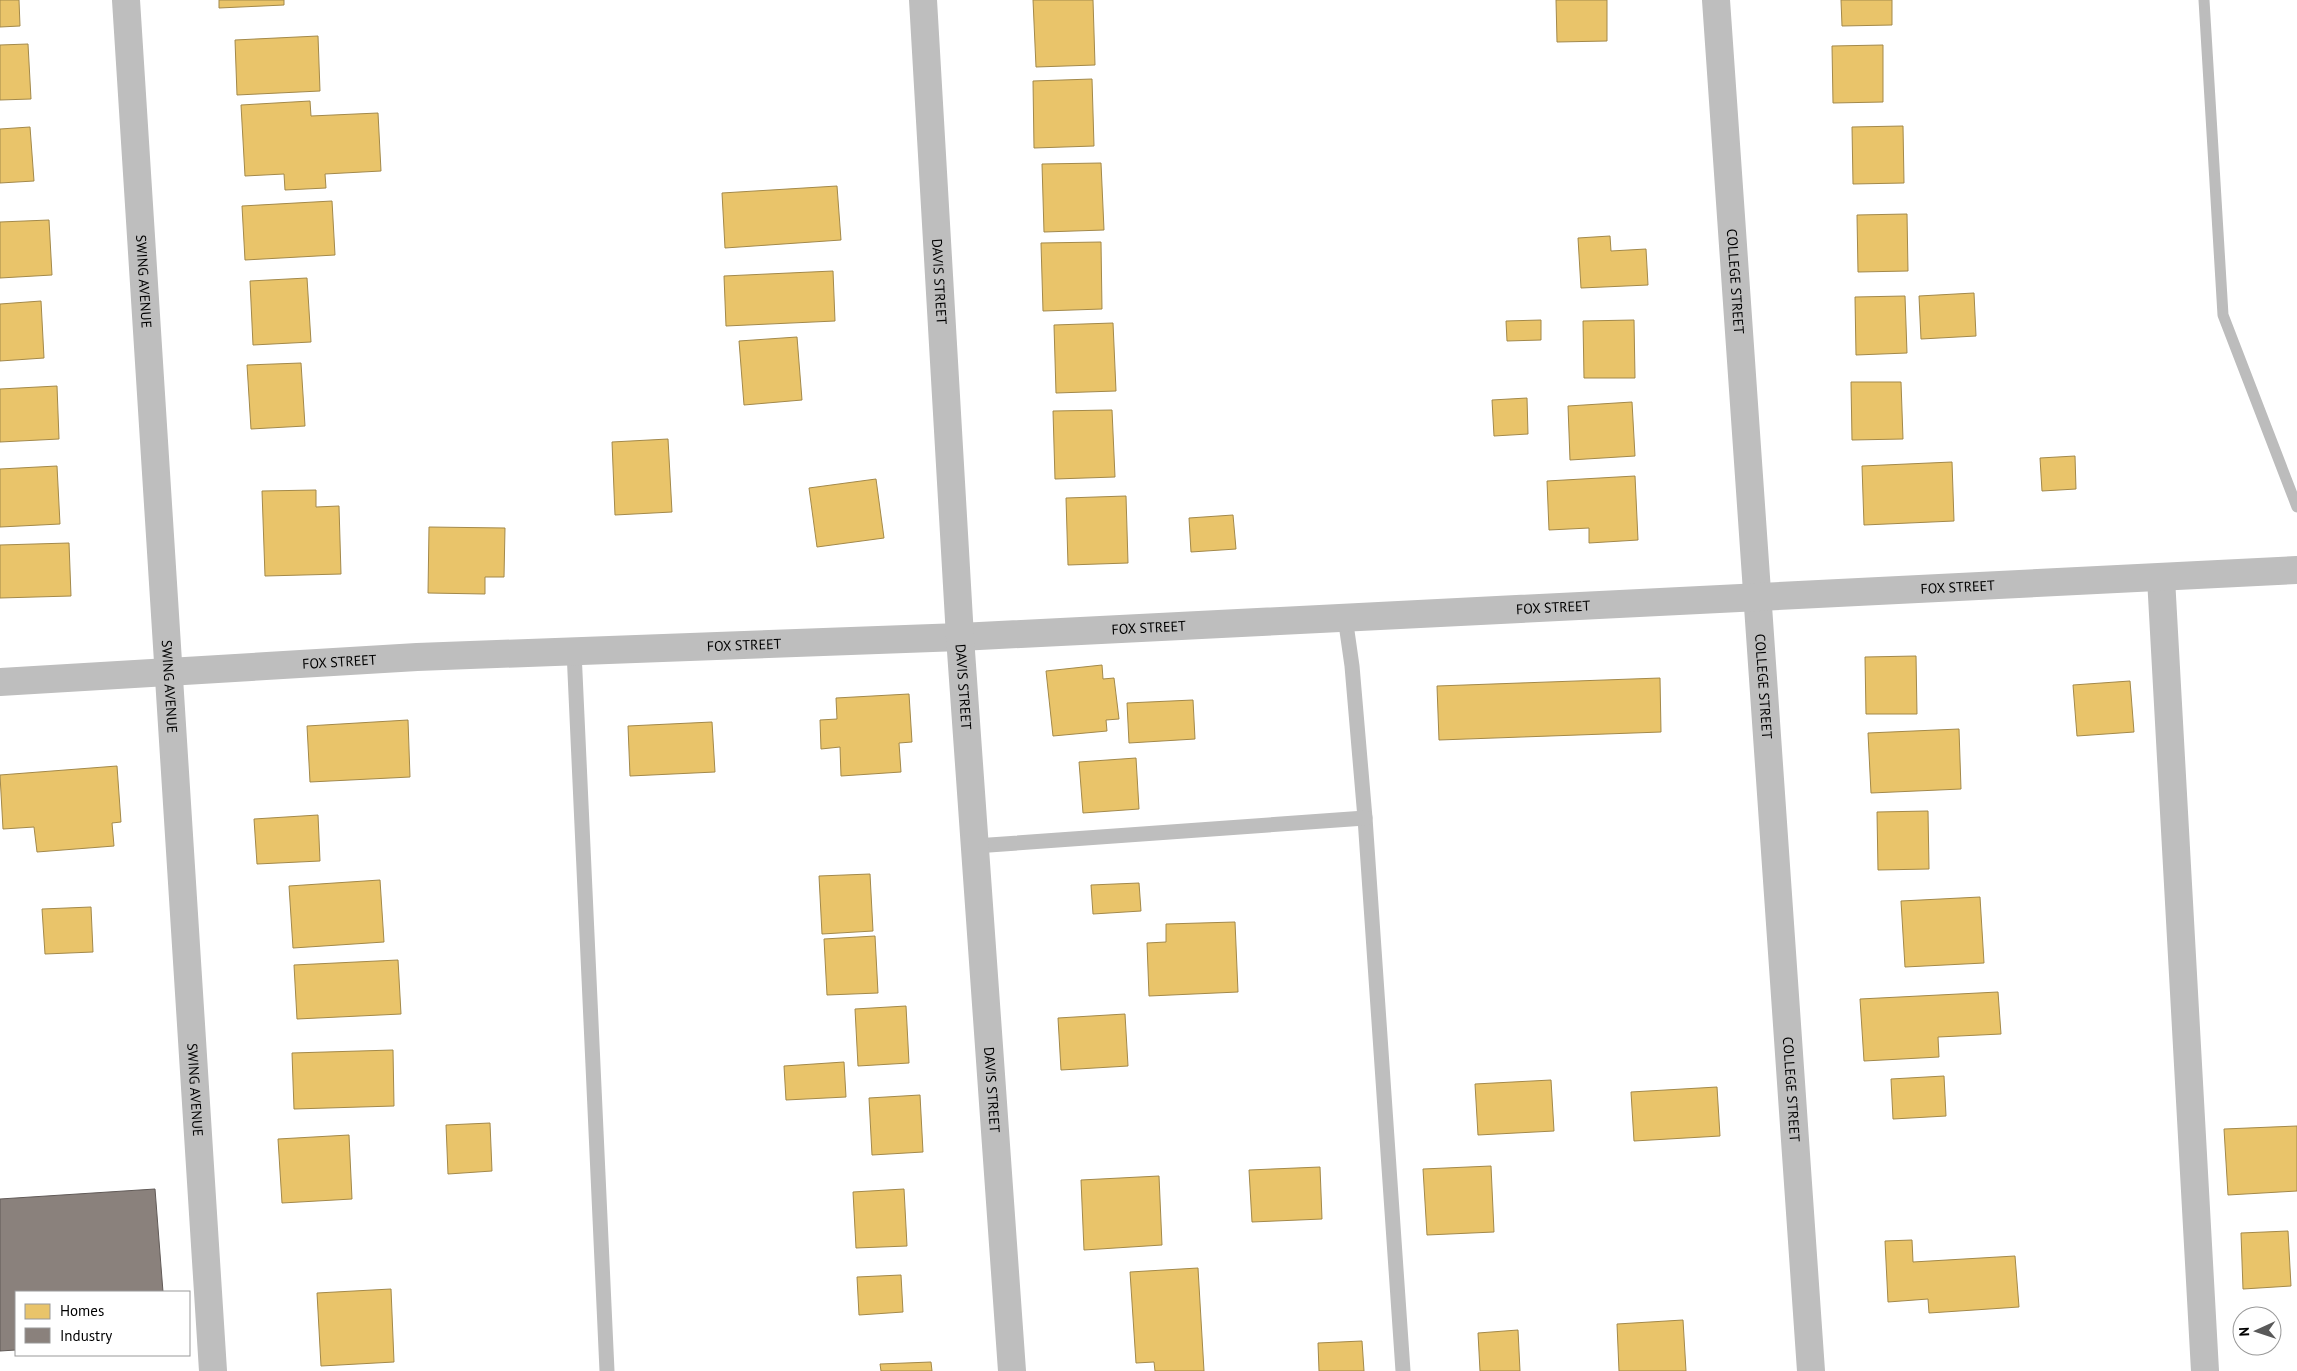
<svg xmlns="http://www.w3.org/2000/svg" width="2297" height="1371" font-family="'PT Sans',sans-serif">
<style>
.homes{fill:#e9c46a;stroke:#a3894a}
.industry{fill:#8a817c;stroke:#615a57}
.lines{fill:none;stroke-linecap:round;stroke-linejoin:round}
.stream{stroke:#bcbcbc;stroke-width:11}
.service{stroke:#bebebe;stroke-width:15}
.minor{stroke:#bebebe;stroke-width:28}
.tertiary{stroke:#bebebe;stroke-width:28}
.labels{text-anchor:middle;stroke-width:5;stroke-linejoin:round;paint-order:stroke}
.street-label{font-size:14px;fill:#000;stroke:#fff}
</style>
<rect width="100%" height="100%" fill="#fff"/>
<g class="homes">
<path d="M0 0H19L20 26 0 27Z"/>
<path d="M219 0H284V5L219 8Z"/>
<path d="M1033 0H1093L1095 65 1036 67Z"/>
<path d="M1556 0H1607V41L1557 42Z"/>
<path d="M1841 0H1892V25L1842 26Z"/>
<path d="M318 36 320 91 237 95 235 40Z"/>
<path d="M28 44 31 99 0 100V45Z"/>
<path d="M1883 45V102L1833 103 1832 46Z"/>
<path d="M1092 79 1094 146 1034 148 1033 81Z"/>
<path d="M310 101 311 116 378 113 381 171 325 174 326 188 285 190 284 174 245 176 241 105Z"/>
<path d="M1903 126 1904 183 1853 184 1852 127Z"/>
<path d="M30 127 34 181 0 183V129Z"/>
<path d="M1101 163 1104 230 1044 232 1042 164Z"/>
<path d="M837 186 841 240 725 248 722 193Z"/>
<path d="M332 201 335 255 245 260 242 206Z"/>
<path d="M1907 214 1908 271 1858 272 1857 215Z"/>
<path d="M49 220 52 275 0 278V222Z"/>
<path d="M1610 236 1611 251 1646 249 1648 285 1581 288 1578 238Z"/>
<path d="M1101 242 1102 309 1043 311 1041 243Z"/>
<path d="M833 271 835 321 726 326 724 276Z"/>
<path d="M307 278 311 342 253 345 250 281Z"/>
<path d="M1974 293 1976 336 1921 339 1919 296Z"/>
<path d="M1905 296 1907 353 1856 355 1855 297Z"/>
<path d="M41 301 44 358 0 361V304Z"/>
<path d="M1541 320V340L1507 341 1506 321Z"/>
<path d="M1634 320 1635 378H1584L1583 321Z"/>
<path d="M1113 323 1116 391 1056 393 1054 325Z"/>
<path d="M797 337 802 400 744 405 739 341Z"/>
<path d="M301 363 305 426 251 429 247 365Z"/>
<path d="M1851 382H1901L1903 439 1852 440Z"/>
<path d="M57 386 59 439 0 442V389Z"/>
<path d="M1527 398 1528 434 1494 436 1492 400Z"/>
<path d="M1632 402 1635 456 1570 460 1568 406Z"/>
<path d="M1112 410 1115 477 1055 479 1053 411Z"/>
<path d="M668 439 672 512 615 515 612 442Z"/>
<path d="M2075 456 2076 489 2042 491 2040 458Z"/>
<path d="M1952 462 1954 521 1864 525 1862 466Z"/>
<path d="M57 466 60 524 0 527V469Z"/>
<path d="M1635 476 1638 540 1589 543V528L1549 530 1547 481Z"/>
<path d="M876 479 884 538 817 547 809 488Z"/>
<path d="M316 490V507L339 506 341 574 265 576 262 491Z"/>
<path d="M1126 496 1128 563 1068 565 1066 498Z"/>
<path d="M1233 515 1236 549 1191 552 1189 518Z"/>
<path d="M429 527 505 528 504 577H485V594L428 593Z"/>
<path d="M69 543 71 596 0 598V545Z"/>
<path d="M1916 656 1917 714H1866L1865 657Z"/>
<path d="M1102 665 1103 679 1114 678 1119 719 1106 720 1107 731 1053 736 1046 671Z"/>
<path d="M1660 678 1661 732 1439 740 1437 686Z"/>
<path d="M2130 681 2134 732 2077 736 2073 685Z"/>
<path d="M909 694 912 742 899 743 901 772 841 776 840 747 821 749 820 720 837 719 836 698Z"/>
<path d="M1193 700 1195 739 1129 743 1127 703Z"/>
<path d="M408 720 410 777 310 782 307 726Z"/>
<path d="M712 722 715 772 630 776 628 726Z"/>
<path d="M1959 729 1961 789 1871 793 1868 733Z"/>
<path d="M1136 758 1139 809 1083 813 1079 762Z"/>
<path d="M117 766 121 822 112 823 114 846 37 852 34 827 3 829 0 775Z"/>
<path d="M1928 811 1929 869 1878 870 1877 812Z"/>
<path d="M318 815 320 861 257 864 254 819Z"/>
<path d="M870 874 873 931 822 934 819 876Z"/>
<path d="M380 880 384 942 293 948 289 886Z"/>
<path d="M1139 883 1141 911 1093 914 1091 885Z"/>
<path d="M1980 897 1984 963 1905 967 1901 901Z"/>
<path d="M91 907 93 952 45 954 42 909Z"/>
<path d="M1235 922 1238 992 1149 996 1147 943 1166 942V924Z"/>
<path d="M875 936 878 993 827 995 824 939Z"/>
<path d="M398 960 401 1014 297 1019 294 965Z"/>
<path d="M1998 992 2001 1034 1938 1037 1939 1057 1864 1061 1860 999Z"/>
<path d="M906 1006 909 1063 858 1066 855 1009Z"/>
<path d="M1125 1014 1128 1066 1061 1070 1058 1018Z"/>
<path d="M393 1050 394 1106 294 1109 292 1053Z"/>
<path d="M844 1062 846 1097 786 1100 784 1066Z"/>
<path d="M1944 1076 1946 1116 1893 1119 1891 1079Z"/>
<path d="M1551 1080 1554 1131 1478 1135 1475 1084Z"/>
<path d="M1717 1087 1720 1136 1634 1141 1631 1092Z"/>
<path d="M920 1095 923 1152 872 1155 869 1098Z"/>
<path d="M490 1123 492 1171 448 1174 446 1125Z"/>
<path d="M2297 1126V1191L2228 1195 2224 1129Z"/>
<path d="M349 1135 352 1199 282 1203 278 1139Z"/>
<path d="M1491 1166 1494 1232 1427 1235 1423 1169Z"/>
<path d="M1320 1167 1322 1219 1252 1222 1249 1170Z"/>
<path d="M1159 1176 1162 1245 1084 1250 1081 1180Z"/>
<path d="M904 1189 907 1246 856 1248 853 1192Z"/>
<path d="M2288 1231 2291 1286 2243 1289 2241 1233Z"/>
<path d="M1912 1240 1913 1262 2015 1256 2019 1307 1929 1313 1928 1299 1888 1302 1885 1241Z"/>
<path d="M1198 1268 1204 1371H1155L1154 1362 1136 1363 1130 1272Z"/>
<path d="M901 1275 903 1312 859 1315 857 1277Z"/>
<path d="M391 1289 394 1362 321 1366 317 1293Z"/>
<path d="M1683 1320 1686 1371H1619L1617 1324Z"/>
<path d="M1518 1330 1520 1371H1480L1478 1333Z"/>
<path d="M1362 1341 1364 1371H1319L1318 1343Z"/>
<path d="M931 1362 932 1371H881L880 1364Z"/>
</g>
<path class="industry" d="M155 1189 163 1292H16V1350L0 1351V1199Z"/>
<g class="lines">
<path class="stream" d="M2204 0 2223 315 2297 507"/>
<g class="service">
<path d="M1345 617 1352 666 1365 818 1403 1371"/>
<path d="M574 651 607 1371"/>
<path d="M975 846 1365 818"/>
</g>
<g class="minor">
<path id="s1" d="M126 0 213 1371"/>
<path id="s2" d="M1716 0 1811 1371"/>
<path d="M2161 578 2205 1371"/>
<path id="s3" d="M0 682 417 657 960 637 2297 570"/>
</g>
<path class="tertiary" id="s4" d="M923 0 960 637 1012 1371"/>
</g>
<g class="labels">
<g class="street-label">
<text dy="5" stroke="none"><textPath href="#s1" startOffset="282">SWING AVENUE</textPath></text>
<text dy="5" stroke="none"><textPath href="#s4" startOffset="282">DAVIS STREET</textPath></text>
<text dy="5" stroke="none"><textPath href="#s2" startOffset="282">COLLEGE STREET</textPath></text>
<text dy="5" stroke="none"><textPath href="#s3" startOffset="1960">FOX STREET</textPath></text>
<text dy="5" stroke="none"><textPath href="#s3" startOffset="1555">FOX STREET</textPath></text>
<text dy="5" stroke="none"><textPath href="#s3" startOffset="1150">FOX STREET</textPath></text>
<text dy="5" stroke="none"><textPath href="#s3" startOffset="745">FOX STREET</textPath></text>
<text dy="5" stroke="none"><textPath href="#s3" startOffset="340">FOX STREET</textPath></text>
<text dy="5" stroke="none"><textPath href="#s1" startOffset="688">SWING AVENUE</textPath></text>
<text dy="5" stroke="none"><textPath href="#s2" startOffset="688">COLLEGE STREET</textPath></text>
<text dy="5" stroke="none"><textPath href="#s4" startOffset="688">DAVIS STREET</textPath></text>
<text dy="5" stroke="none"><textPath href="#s1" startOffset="1092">SWING AVENUE</textPath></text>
<text dy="5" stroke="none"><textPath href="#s4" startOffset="1092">DAVIS STREET</textPath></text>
<text dy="5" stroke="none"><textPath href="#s2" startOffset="1092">COLLEGE STREET</textPath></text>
</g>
</g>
<rect x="15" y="1291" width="175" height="65" fill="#ffffff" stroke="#999999"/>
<rect x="25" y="1304" width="25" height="15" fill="#e9c46a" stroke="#999999"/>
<text x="60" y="1316" font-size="15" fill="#000000">Homes</text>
<rect x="25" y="1328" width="25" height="15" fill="#8a817c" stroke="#999999"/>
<text x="60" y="1341" font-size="15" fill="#000000">Industry</text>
<g transform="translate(2257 1331) rotate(267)"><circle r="24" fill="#ffffff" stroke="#999999"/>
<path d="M0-4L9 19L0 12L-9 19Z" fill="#595959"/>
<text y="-8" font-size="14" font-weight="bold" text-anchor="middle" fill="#000000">N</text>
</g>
</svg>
